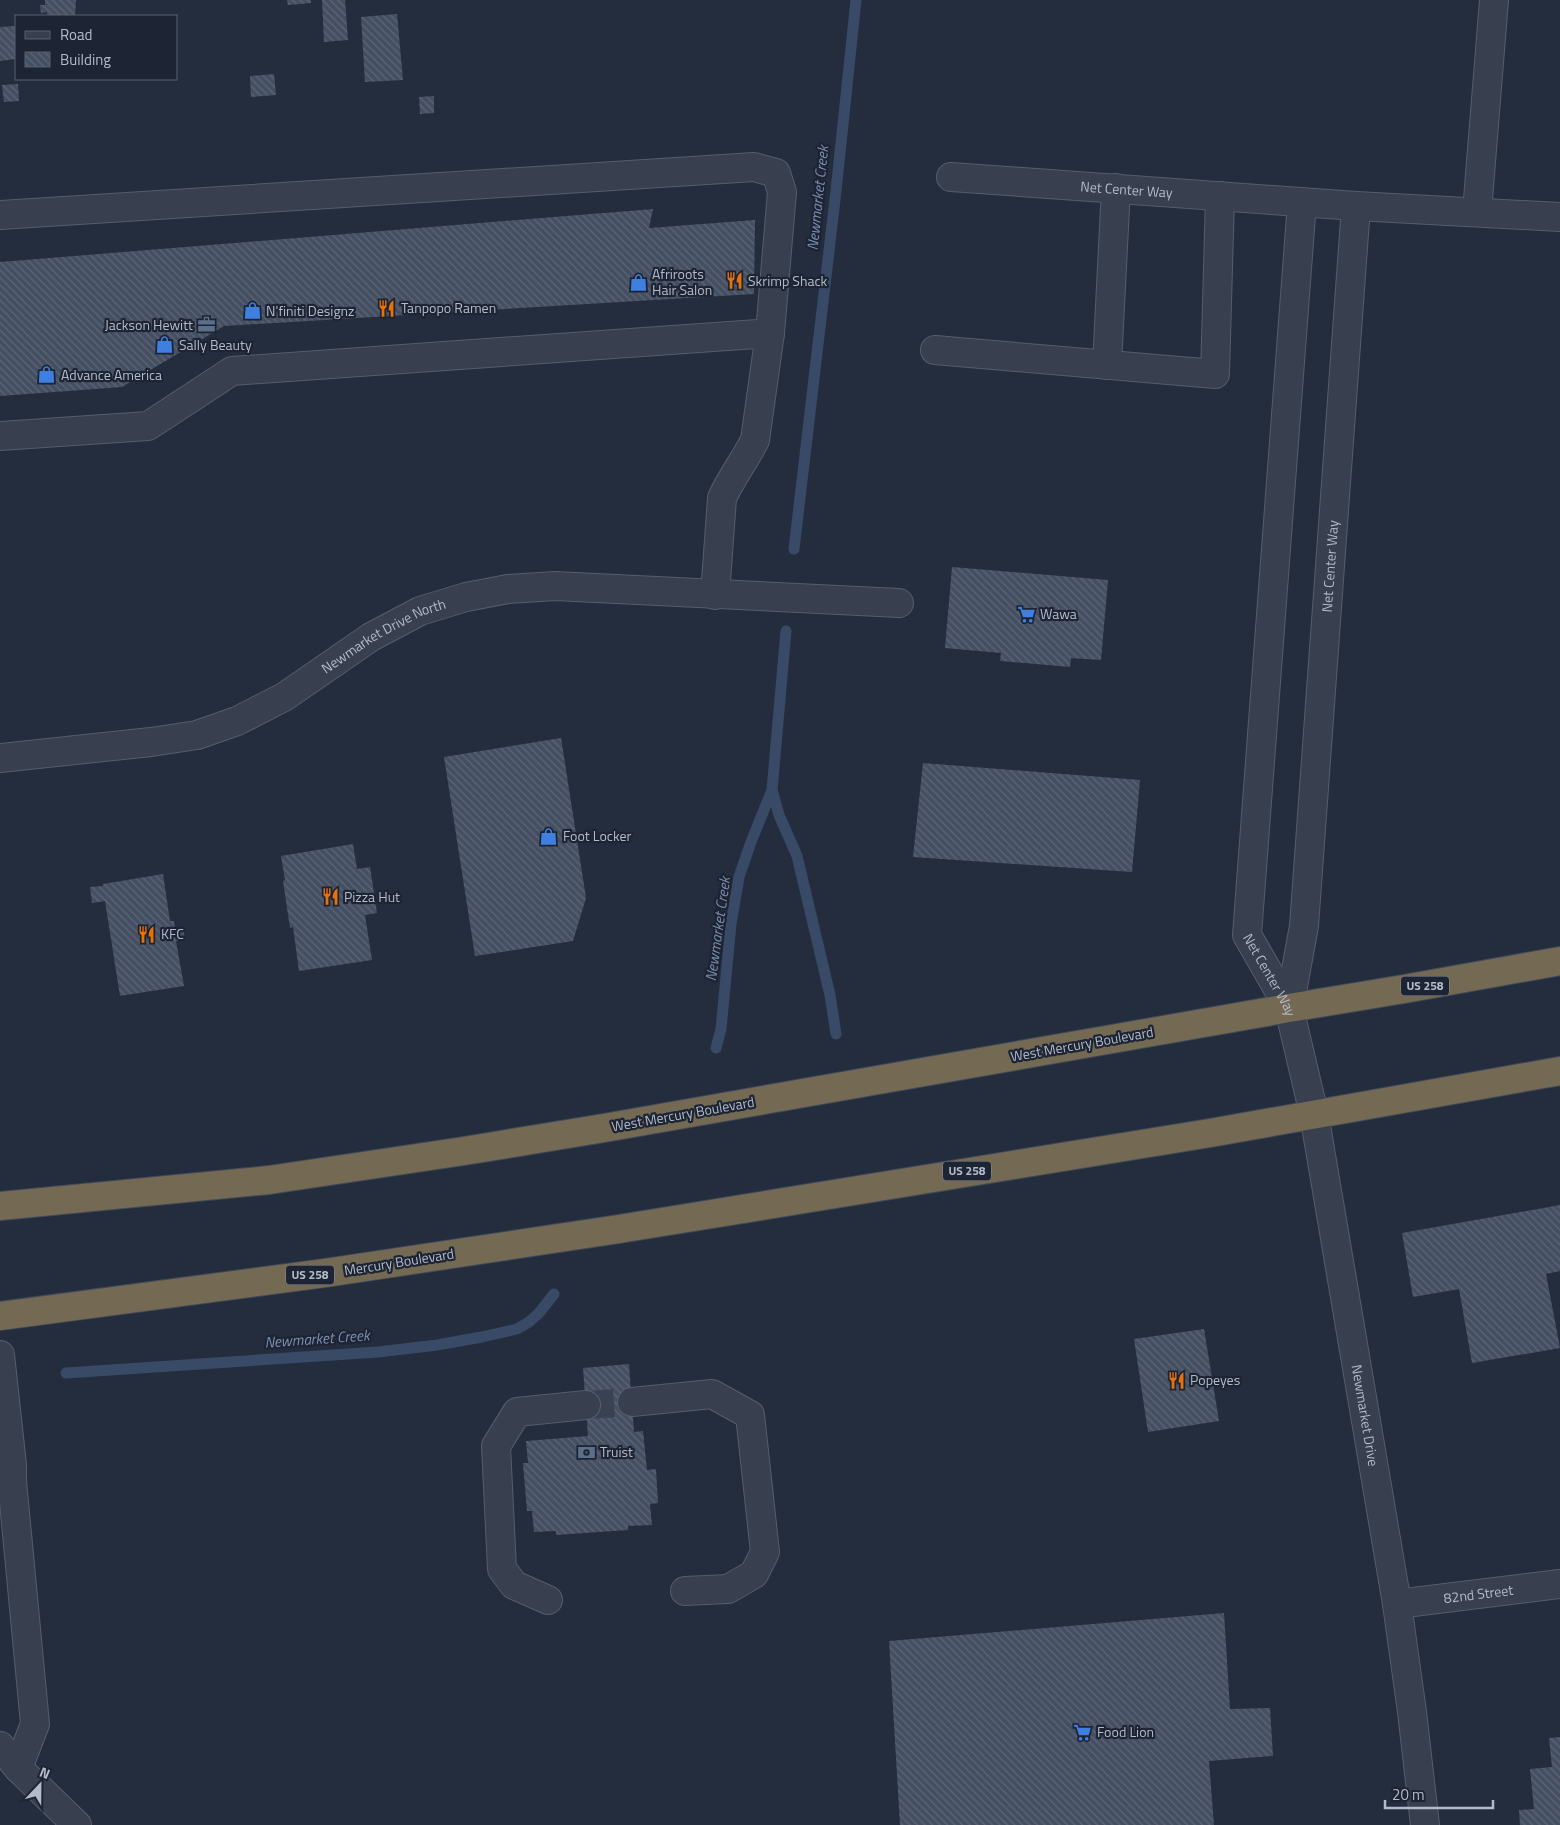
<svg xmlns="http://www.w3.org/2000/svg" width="1560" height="1825" font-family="'Titillium Web',sans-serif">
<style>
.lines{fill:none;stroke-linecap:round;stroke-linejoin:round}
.stream{stroke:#394a67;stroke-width:11}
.building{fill:url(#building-back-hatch)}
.minor-tunnel{stroke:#394253;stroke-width:28;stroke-dasharray:28 14;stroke-linecap:butt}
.minor-casing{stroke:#565d6c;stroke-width:30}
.highway-casing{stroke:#434a59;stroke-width:30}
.minor{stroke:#383f4e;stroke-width:28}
.highway{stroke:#746a54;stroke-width:28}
.labels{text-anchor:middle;stroke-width:4.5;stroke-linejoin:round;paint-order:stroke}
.shield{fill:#1d2433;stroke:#868d9c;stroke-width:1}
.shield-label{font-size:12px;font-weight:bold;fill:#b3bac9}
.street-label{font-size:14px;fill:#b3bac9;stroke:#1d2433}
.poi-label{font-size:14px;fill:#b3bac9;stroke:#1d2433;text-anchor:start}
.water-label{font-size:15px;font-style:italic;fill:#7b8eb1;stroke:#1d2433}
</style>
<defs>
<pattern id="building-back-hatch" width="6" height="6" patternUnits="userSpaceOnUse" patternTransform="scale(1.25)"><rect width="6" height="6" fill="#454f62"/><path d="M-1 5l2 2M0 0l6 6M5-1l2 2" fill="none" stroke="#5d6677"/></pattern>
</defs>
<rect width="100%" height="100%" fill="#242d3e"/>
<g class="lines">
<g class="stream">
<path d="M794 549 836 191 856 0"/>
<path d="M786 631 772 790 779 815 797 856 830 995 836 1034"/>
<path d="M716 1048 721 1029 731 924 739 877 751 842 772 790"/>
<path d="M66 1373 378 1352 437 1345 482 1337 517 1329 529 1322 539 1313 554 1294"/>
</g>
</g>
<g class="building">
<path d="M45 0H76L75 16H47V12L41 13 40 5H45Z"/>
<path d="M287 0H311V3L288 5Z"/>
<path d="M322 0H345L348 40 324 42Z"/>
<path d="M397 14 403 80 365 82 361 17Z"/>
<path d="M16 26V59L0 61V27Z"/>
<path d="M274 74 276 95 251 97 250 76Z"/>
<path d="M18 84 19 101 4 102 2 85Z"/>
<path d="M434 96V113L420 114 419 97Z"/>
<path d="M653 209 649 228 755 220 754 294 224 326 122 387 0 396V262Z"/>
<path d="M952 567 1108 580 1101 660 1071 658 1070 667 1000 661 1001 653 945 648Z"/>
<path d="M561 738 586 898 573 941 475 956 444 757Z"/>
<path d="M923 763 1140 780 1132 872 913 857Z"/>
<path d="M353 844 357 869 370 867 377 913 365 915 372 960 299 971 293 927 290 928 283 881 285 880 281 856Z"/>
<path d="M163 874 170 921H174L175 929 183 928 185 940 176 941 184 986 120 996 105 901 92 903 90 887 103 886V884Z"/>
<path d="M1560 1205V1271L1546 1274 1560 1348 1472 1363 1459 1289 1413 1297 1402 1233Z"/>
<path d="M1204 1329 1219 1421 1148 1432 1134 1339Z"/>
<path d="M629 1364 634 1432 643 1431 647 1470 656 1469 658 1503 650 1504 652 1525 628 1526V1530L556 1535V1531L534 1532 532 1511H527L523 1463H528L526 1441 588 1436 583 1368Z"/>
<path d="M1224 1613 1230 1709 1270 1708 1273 1756 1209 1761 1214 1825H900L889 1641Z"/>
<path d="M1560 1737V1825H1520L1519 1810 1534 1809 1530 1769 1552 1767 1549 1738Z"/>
</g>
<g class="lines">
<path class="minor-tunnel" d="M586 1405 632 1402"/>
<defs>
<g id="minor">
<path id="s1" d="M951 177 1356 206 1560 217"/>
<path id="s2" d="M1302 202 1247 935 1289 1008 1314 1114 1397 1604 1412 1712 1425 1825"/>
<path d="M1477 212 1494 0"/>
<path d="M0 215 754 167 776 173 782 192 770 333 232 371 148 426 0 436"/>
<path d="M935 350 1215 374 1220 196"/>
<path d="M1107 365 1116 188"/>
<path d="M715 595 722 498C731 478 745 460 755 440L770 333"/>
<path id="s3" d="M0 758 151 742 197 735 237 721 284 697 371 637 420 611 466 597 508 589 555 586 899 603"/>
<path id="s4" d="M1289 1008 1304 926 1356 206"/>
<path d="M0 1355 12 1465V1481L35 1724 18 1768"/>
<path d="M632 1402 712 1394 750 1415 765 1552 754 1574 728 1589 685 1591"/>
<path d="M548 1600 514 1585 502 1569 496 1446 517 1412 586 1405"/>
<path id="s5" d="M1397 1604 1560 1584"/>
<path d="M0 1746 18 1768 77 1825"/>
</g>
<g id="highway">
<path d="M0 1206 269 1180 464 1151 604 1128 1289 1008 1404 989 1560 961"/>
<path d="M0 1316 325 1273 619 1229 1210 1133 1560 1071"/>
</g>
</defs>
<use href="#minor" class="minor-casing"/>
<use href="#highway" class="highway-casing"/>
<use href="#minor" class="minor"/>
<use href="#highway" class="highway"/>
</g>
<defs>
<symbol id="restaurant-bare" viewBox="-9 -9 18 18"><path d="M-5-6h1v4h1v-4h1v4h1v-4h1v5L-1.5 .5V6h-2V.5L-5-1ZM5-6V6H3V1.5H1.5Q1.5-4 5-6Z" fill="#e8710a" stroke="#1d2433" stroke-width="2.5" paint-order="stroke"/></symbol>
<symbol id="shop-bare" viewBox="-9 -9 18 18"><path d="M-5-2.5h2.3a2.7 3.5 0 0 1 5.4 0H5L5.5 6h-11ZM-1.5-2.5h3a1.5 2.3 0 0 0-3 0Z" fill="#3f7fe0" stroke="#1d2433" stroke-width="2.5" paint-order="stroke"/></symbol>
<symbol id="office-bare" viewBox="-9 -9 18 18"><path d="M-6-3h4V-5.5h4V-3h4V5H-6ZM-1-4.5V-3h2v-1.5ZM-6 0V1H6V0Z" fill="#5c6f8a" stroke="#1d2433" stroke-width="2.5" paint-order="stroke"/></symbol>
<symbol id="supermarket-bare" viewBox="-9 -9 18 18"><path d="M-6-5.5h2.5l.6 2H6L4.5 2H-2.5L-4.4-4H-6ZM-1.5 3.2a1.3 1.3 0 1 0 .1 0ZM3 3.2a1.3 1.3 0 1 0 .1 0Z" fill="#3f7fe0" stroke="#1d2433" stroke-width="2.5" paint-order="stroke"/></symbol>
<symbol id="bank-bare" viewBox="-9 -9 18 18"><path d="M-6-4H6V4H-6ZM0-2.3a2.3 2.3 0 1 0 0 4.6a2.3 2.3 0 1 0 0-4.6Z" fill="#5c6f8a" stroke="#1d2433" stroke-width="2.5" paint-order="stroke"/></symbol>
</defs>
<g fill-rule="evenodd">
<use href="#restaurant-bare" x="722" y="268" width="25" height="25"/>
<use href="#shop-bare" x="626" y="270" width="25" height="25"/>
<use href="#restaurant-bare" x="374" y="296" width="25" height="25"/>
<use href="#shop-bare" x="240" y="298" width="25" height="25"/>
<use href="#office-bare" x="194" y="312" width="25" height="25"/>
<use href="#shop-bare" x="152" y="332" width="25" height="25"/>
<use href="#shop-bare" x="34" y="362" width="25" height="25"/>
<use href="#supermarket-bare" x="1014" y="602" width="25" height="25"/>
<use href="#shop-bare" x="536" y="824" width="25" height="25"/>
<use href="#restaurant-bare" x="318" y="884" width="25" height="25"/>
<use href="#restaurant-bare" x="134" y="922" width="25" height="25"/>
<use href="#restaurant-bare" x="1164" y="1368" width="25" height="25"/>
<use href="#bank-bare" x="574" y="1440" width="25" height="25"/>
<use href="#supermarket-bare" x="1070" y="1720" width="25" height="25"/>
</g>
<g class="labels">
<g class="shield">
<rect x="1401" y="976.5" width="48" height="19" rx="4"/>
<rect x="943" y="1161.5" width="48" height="19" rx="4"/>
<rect x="286" y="1265.5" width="48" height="19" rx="4"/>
</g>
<g class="shield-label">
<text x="1425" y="990">US 258</text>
<text x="967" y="1175">US 258</text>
<text x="310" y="1279">US 258</text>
</g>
<g class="street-label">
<text dy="5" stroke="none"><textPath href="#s1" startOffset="176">Net Center Way</textPath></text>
<text dy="5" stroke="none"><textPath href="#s4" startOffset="444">Net Center Way</textPath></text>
<text dy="5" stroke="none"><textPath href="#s3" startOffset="411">Newmarket Drive North</textPath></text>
<text dy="5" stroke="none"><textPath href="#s2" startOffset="781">Net Center Way</textPath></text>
<text transform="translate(1082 1044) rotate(-10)" y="5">West Mercury Boulevard</text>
<text transform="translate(683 1114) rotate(-10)" y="5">West Mercury Boulevard</text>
<text transform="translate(399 1262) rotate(-9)" y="5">Mercury Boulevard</text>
<text dy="5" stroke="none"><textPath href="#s2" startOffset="1234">Newmarket Drive</textPath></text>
<text dy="5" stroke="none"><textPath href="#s5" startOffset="82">82nd Street</textPath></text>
</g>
<g class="poi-label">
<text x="652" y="279">Afriroots<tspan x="652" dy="16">Hair Salon</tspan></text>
<text x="748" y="286">Skrimp Shack</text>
<text x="401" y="313">Tanpopo Ramen</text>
<text x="266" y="316">N'finiti Designz</text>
<text x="193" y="330" text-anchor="end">Jackson Hewitt</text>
<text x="179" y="350">Sally Beauty</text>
<text x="61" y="380">Advance America</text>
<text x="1040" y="619">Wawa</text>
<text x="563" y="841">Foot Locker</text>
<text x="344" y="902">Pizza Hut</text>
<text x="161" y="939">KFC</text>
<text x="1190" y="1385">Popeyes</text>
<text x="600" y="1457">Truist</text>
<text x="1097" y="1737">Food Lion</text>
</g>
<g class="water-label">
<text transform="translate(818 198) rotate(-84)" y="5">Newmarket Creek</text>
<text transform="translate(718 929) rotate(-82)" y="5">Newmarket Creek</text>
<text transform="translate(317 1339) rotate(-4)" y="5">Newmarket Creek</text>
</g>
</g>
<rect x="15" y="15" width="162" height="65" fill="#1d2433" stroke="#59606f"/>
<rect x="25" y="31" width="25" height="8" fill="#383f4e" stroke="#59606f"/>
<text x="60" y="40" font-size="15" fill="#b3bac9">Road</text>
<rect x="25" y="52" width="25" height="15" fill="url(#building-back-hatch)" stroke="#59606f"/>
<text x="60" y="65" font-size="15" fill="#b3bac9">Building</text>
<g transform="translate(40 1785) rotate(22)" stroke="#1d2433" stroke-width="4" paint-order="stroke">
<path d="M0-4L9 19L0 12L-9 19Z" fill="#b3bac9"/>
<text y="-8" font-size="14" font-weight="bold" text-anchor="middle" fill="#b3bac9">N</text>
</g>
<path d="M1385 1800v8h108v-8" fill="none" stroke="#b3bac9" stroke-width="2.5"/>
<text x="1392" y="1800" font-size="15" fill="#b3bac9" stroke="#1d2433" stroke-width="4" paint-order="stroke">20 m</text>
</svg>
